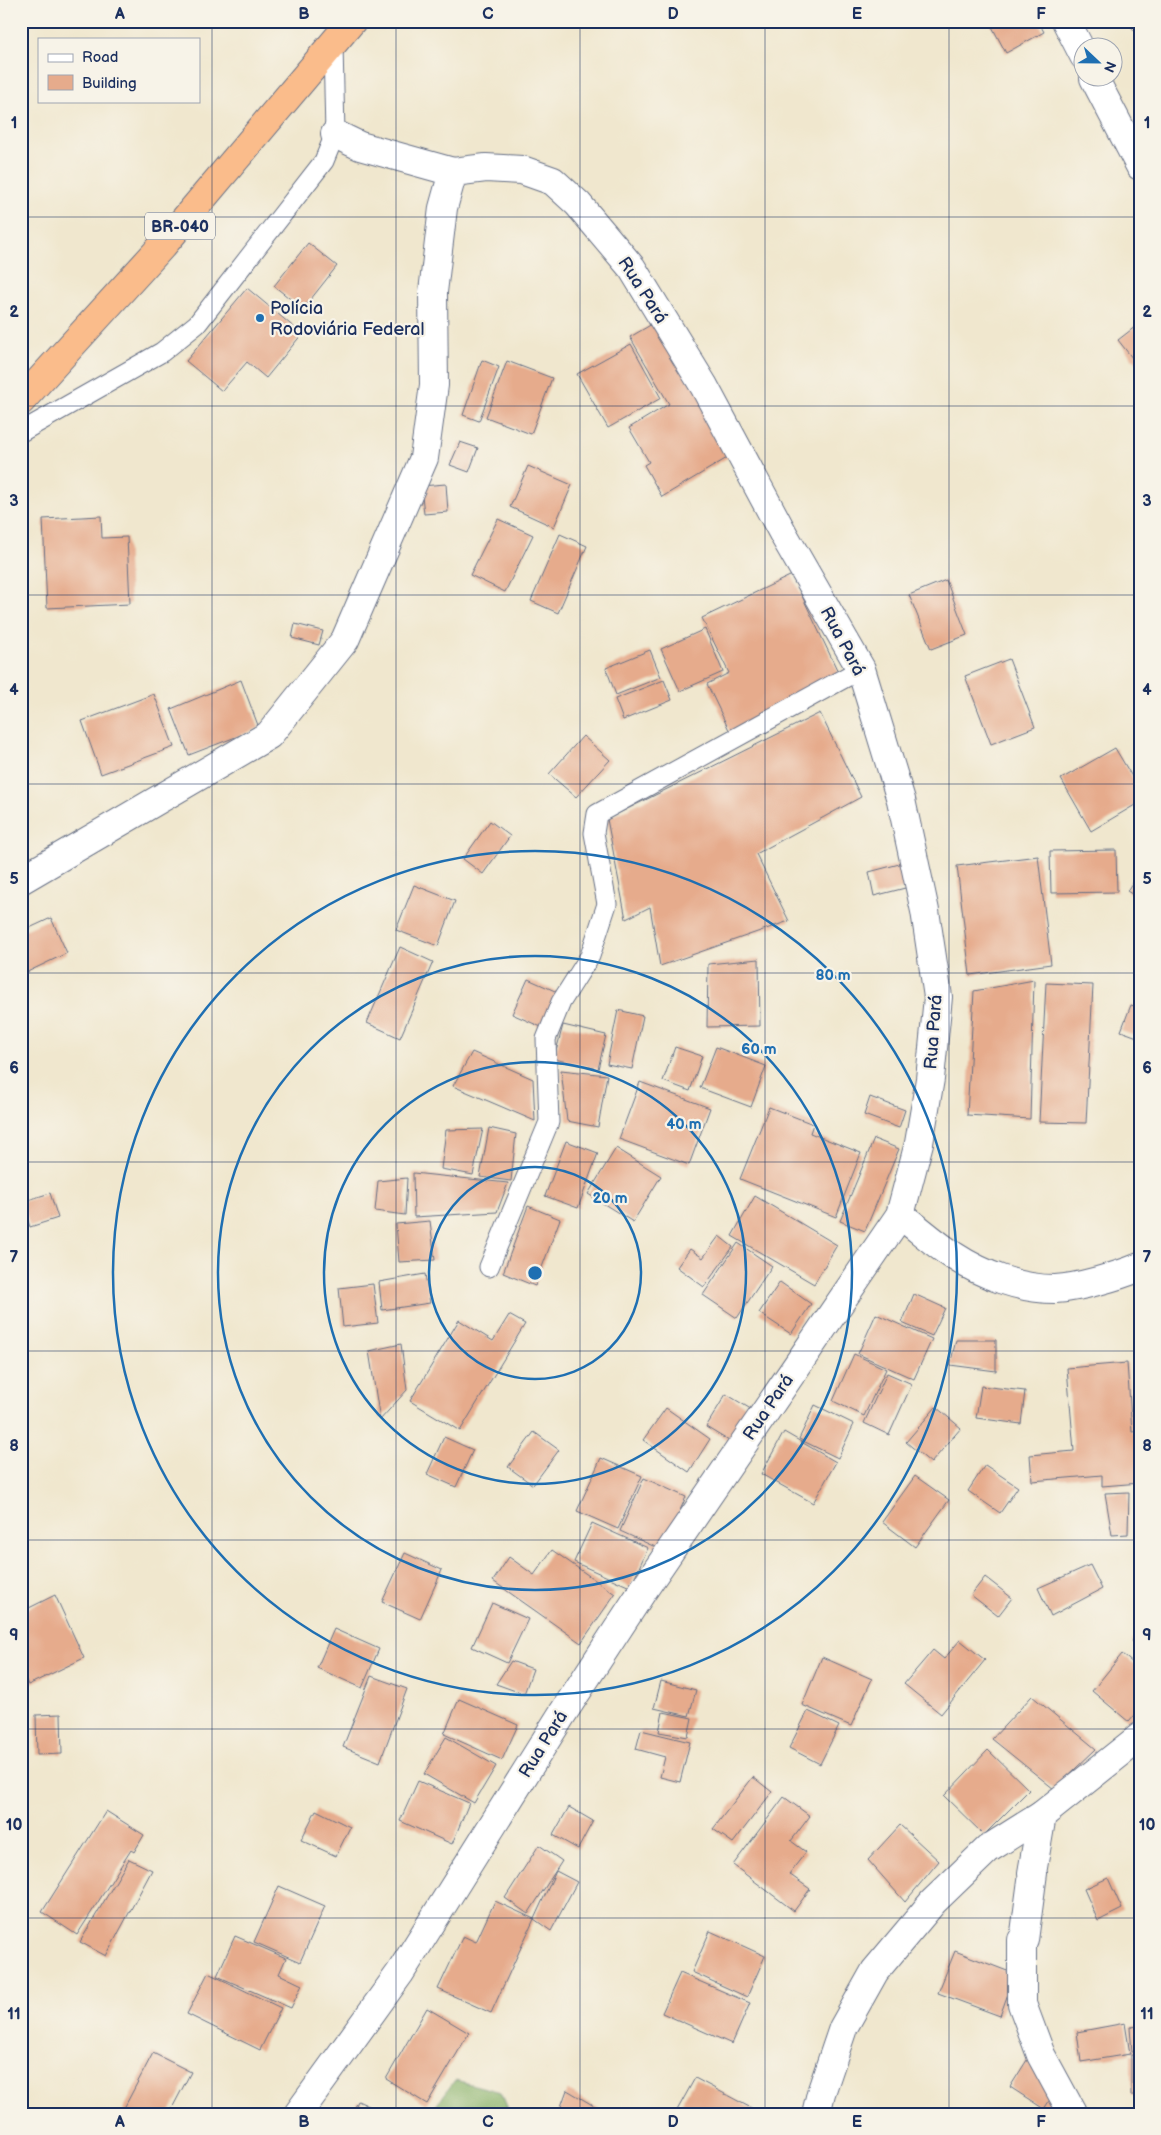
<svg xmlns="http://www.w3.org/2000/svg" width="1161" height="2135" font-family="'Balsamiq Sans',sans-serif">
<style>
.forest{fill:#8ab36b;stroke:#527164}
.building{fill:#e6ab8c}
.lines{fill:none;stroke-linecap:round;stroke-linejoin:round}
.lane-casing{stroke:#666f85;stroke-width:21}
.street-casing{stroke:#666f85;stroke-width:30}
.highway-casing{stroke:#666f85;stroke-width:30}
.lane{stroke:#fff;stroke-width:19}
.street{stroke:#fff;stroke-width:28}
.highway{stroke:#fabc8b;stroke-width:28}
.grid{fill:none;stroke:#1b2f5e;stroke-width:1;stroke-opacity:0.55}
.ring{fill:none;stroke:#1f6fb2;stroke-width:2.5}
.poi-dot{fill:#1f6fb2;stroke:#f7f3e8;stroke-width:2}
.labels{text-anchor:middle;stroke-width:4.5;stroke-linejoin:round;paint-order:stroke}
.shield{fill:#f7f3e8;stroke:#5d6a87;stroke-width:1}
.shield-label{font-size:16px;font-weight:bold;fill:#1b2f5e}
.street-label{font-size:18px;fill:#1b2f5e;stroke:#f7f3e8}
.poi-label{font-size:18px;fill:#1b2f5e;stroke:#f7f3e8;text-anchor:start}
.centre{fill:#1f6fb2;stroke:#f7f3e8;stroke-width:2.5}
.ring-label{font-size:15px;text-anchor:middle;font-weight:bold;fill:#1f6fb2;stroke:#f7f3e8;stroke-width:4.5;stroke-linejoin:round;paint-order:stroke}
.neatline{fill:none;stroke:#1b2f5e;stroke-width:2}
.grid-label{font-size:16px;text-anchor:middle;font-weight:bold;fill:#1b2f5e}
</style>
<rect width="100%" height="100%" fill="#f7f3e8"/>
<filter id="ink" filterUnits="userSpaceOnUse"><feTurbulence type="fractalNoise" baseFrequency=".02" numOctaves="2"/><feDisplacementMap in="SourceGraphic" scale="10" xChannelSelector="R" yChannelSelector="G"/><feConvolveMatrix kernelMatrix="1 2 1 2 8 2 1 2 1" color-interpolation-filters="sRGB"/></filter>
<filter id="wash" filterUnits="userSpaceOnUse"><feTurbulence type="fractalNoise" baseFrequency=".0096" numOctaves="4" result="noise"/><feDisplacementMap in="SourceGraphic" scale="20" xChannelSelector="R" yChannelSelector="G"/><feGaussianBlur stdDeviation="1.12" result="paint"/><feColorMatrix in="noise" values="0 0 0 0 0 0 0 0 0 0 0 0 0 0 0 0 0 1.4 0 .05"/><feComposite in="paint" operator="in"/></filter>
<g filter="url(#wash)">
<rect width="100%" height="100%" fill="#f0e7ce"/>
<path class="forest" d="M455 2080 501 2092 510 2114H430Z"/>
<g id="blocks">
<g class="building">
<path d="M989 21H1038L1044 32 1006 53Z"/>
<path d="M1126 21H1140V27L1135 31Z"/>
<path d="M308 243 337 266 303 309 274 286Z"/>
<path d="M247 288 302 334 266 378 247 362 222 391 186 361Z"/>
<path d="M659 320 737 452 662 497 644 465 649 462 629 428 669 404 630 337Z"/>
<path d="M1140 323V368L1118 340Z"/>
<path d="M631 344 661 398 608 428 577 374Z"/>
<path d="M482 360 499 367 479 421 463 415Z"/>
<path d="M507 361 552 378 531 434 486 417Z"/>
<path d="M460 442 478 448 469 472 450 465Z"/>
<path d="M528 466 572 485 554 527 510 507Z"/>
<path d="M446 484 448 512 424 514 421 486Z"/>
<path d="M101 516 102 538 127 537 130 604 47 608 43 519Z"/>
<path d="M498 519 533 535 505 592 470 575Z"/>
<path d="M560 534 587 546 558 613 531 601Z"/>
<path d="M792 575 841 678 730 732 707 684 729 673 702 618Z"/>
<path d="M946 580 967 635 931 649 909 595Z"/>
<path d="M295 624 323 631 319 645 292 638Z"/>
<path d="M705 629 723 672 680 691 661 649Z"/>
<path d="M650 650 661 677 616 695 606 668Z"/>
<path d="M1009 659 1035 727 991 744 965 676Z"/>
<path d="M241 680 259 728 189 755 171 709Z"/>
<path d="M664 680 672 700 623 720 615 699Z"/>
<path d="M154 694 174 747 101 774 82 721Z"/>
<path d="M820 713 861 797 756 854 789 921 660 966 650 907 626 919 607 819Z"/>
<path d="M583 736 610 760 576 797 549 774Z"/>
<path d="M1115 748 1140 790V802L1091 831 1061 779Z"/>
<path d="M490 821 510 836 483 874 463 859Z"/>
<path d="M1116 850 1117 892 1051 893 1050 851Z"/>
<path d="M1038 856 1051 964 970 975 957 866Z"/>
<path d="M907 862 913 886 874 896 869 872Z"/>
<path d="M1140 870V899L1127 891Z"/>
<path d="M414 885 455 901 438 946 396 930Z"/>
<path d="M51 918 67 953 21 975V932Z"/>
<path d="M400 947 433 962 400 1038 367 1023Z"/>
<path d="M759 959 760 1026 707 1027 708 964Z"/>
<path d="M528 979 564 995 548 1030 512 1014Z"/>
<path d="M1034 980 1030 1119 967 1115 974 991Z"/>
<path d="M1046 983 1093 985 1086 1123 1039 1122Z"/>
<path d="M1131 1005 1140 1008V1038L1121 1031Z"/>
<path d="M618 1010 643 1016 632 1069 607 1064Z"/>
<path d="M563 1025 606 1035 598 1069 554 1059Z"/>
<path d="M675 1047 702 1056 690 1091 663 1081Z"/>
<path d="M716 1047 766 1066 751 1107 700 1088Z"/>
<path d="M472 1052 533 1079 535 1121 453 1086Z"/>
<path d="M561 1070 607 1075 598 1127 567 1121Z"/>
<path d="M640 1082 710 1108 689 1165 619 1139Z"/>
<path d="M870 1097 905 1110 899 1128 864 1115Z"/>
<path d="M769 1107 813 1124 810 1133 861 1153 836 1217 740 1179Z"/>
<path d="M489 1128 516 1134 511 1181 480 1177Z"/>
<path d="M483 1129 473 1175 441 1169 446 1130Z"/>
<path d="M874 1139 899 1149 865 1231 840 1221Z"/>
<path d="M566 1141 598 1153 578 1208 545 1196Z"/>
<path d="M616 1148 661 1176 633 1222 588 1194Z"/>
<path d="M413 1173 508 1183 497 1212 414 1217Z"/>
<path d="M407 1178 405 1215 375 1211 378 1181Z"/>
<path d="M50 1193 58 1218 30 1227 22 1202Z"/>
<path d="M755 1196 837 1245 814 1284 732 1236Z"/>
<path d="M528 1206 560 1219 535 1286 503 1273Z"/>
<path d="M430 1221 435 1260 399 1262 396 1224Z"/>
<path d="M719 1236 733 1247 704 1287 677 1267 690 1249 703 1258Z"/>
<path d="M738 1243 772 1266 737 1318 703 1295Z"/>
<path d="M425 1274 430 1303 382 1310 379 1282Z"/>
<path d="M780 1282 811 1304 791 1334 759 1313Z"/>
<path d="M373 1284 378 1323 343 1327 339 1288Z"/>
<path d="M914 1294 945 1308 932 1336 902 1323Z"/>
<path d="M876 1314 932 1339 914 1379 858 1354Z"/>
<path d="M509 1315 525 1324 460 1431 410 1401 459 1320 493 1341Z"/>
<path d="M956 1340H996V1371L950 1365Z"/>
<path d="M401 1344 407 1390 380 1420 369 1351Z"/>
<path d="M854 1354 886 1369 864 1416 833 1401Z"/>
<path d="M1127 1363 1132 1432 1140 1431V1483L1102 1486V1475L1032 1481 1030 1455 1074 1451 1067 1368Z"/>
<path d="M887 1373 912 1384 889 1435 864 1423Z"/>
<path d="M981 1386 1025 1391 1021 1424 976 1418Z"/>
<path d="M726 1394 754 1411 734 1444 706 1427Z"/>
<path d="M815 1405 854 1424 838 1458 799 1439Z"/>
<path d="M936 1407 961 1428 931 1463 906 1442Z"/>
<path d="M666 1408 710 1439 689 1472 643 1440Z"/>
<path d="M534 1432 559 1450 533 1485 508 1467Z"/>
<path d="M784 1432 836 1462 813 1503 761 1474Z"/>
<path d="M444 1437 473 1450 456 1487 427 1474Z"/>
<path d="M601 1458 642 1476 618 1529 577 1511Z"/>
<path d="M985 1465 1018 1487 1000 1513 968 1491Z"/>
<path d="M915 1476 949 1500 915 1547 882 1522Z"/>
<path d="M644 1478 686 1497 662 1550 620 1531Z"/>
<path d="M1129 1492 1128 1534 1112 1535 1105 1493Z"/>
<path d="M592 1523 648 1548 630 1587 574 1562Z"/>
<path d="M552 1550 615 1594 581 1643 493 1581 509 1557 534 1575Z"/>
<path d="M405 1553 442 1570 420 1619 382 1602Z"/>
<path d="M1090 1565 1102 1589 1051 1616 1038 1588Z"/>
<path d="M985 1577 1012 1598 998 1616 971 1595Z"/>
<path d="M55 1595 84 1658 28 1685 21 1670V1612Z"/>
<path d="M492 1603 528 1619 507 1663 472 1647Z"/>
<path d="M334 1629 379 1649 362 1688 317 1668Z"/>
<path d="M1140 1632V1648L1132 1641Z"/>
<path d="M960 1640 985 1660 941 1714 904 1684 933 1650 944 1659Z"/>
<path d="M1122 1654 1140 1669V1709L1129 1722 1092 1691Z"/>
<path d="M822 1657 872 1679 851 1726 802 1705Z"/>
<path d="M511 1661 533 1669 524 1694 496 1684Z"/>
<path d="M371 1676 407 1689 380 1762 343 1747Z"/>
<path d="M661 1681 696 1690 689 1716 654 1708Z"/>
<path d="M1032 1696 1096 1749 1054 1789 992 1739Z"/>
<path d="M459 1699 518 1725 502 1760 444 1734Z"/>
<path d="M808 1711 839 1726 820 1764 789 1748Z"/>
<path d="M663 1712 692 1718 688 1737 659 1732Z"/>
<path d="M61 1714 62 1754 37 1755 36 1715Z"/>
<path d="M641 1730 690 1742 680 1782 660 1777 665 1757 636 1749Z"/>
<path d="M446 1737 496 1766 474 1803 424 1774Z"/>
<path d="M988 1750 1029 1790 984 1835 944 1796Z"/>
<path d="M753 1777 772 1792 733 1843 713 1829Z"/>
<path d="M418 1781 469 1803 452 1844 400 1821Z"/>
<path d="M784 1797 810 1816 791 1841 806 1852 789 1874 810 1889 794 1911 733 1865Z"/>
<path d="M569 1807 593 1821 578 1849 553 1835Z"/>
<path d="M316 1810 350 1827 336 1856 301 1840Z"/>
<path d="M106 1811 144 1835 134 1852 131 1850 77 1935 42 1912Z"/>
<path d="M900 1825 939 1861 905 1902 868 1860Z"/>
<path d="M539 1845 562 1861 528 1914 505 1898Z"/>
<path d="M129 1859 152 1870 106 1956 80 1942Z"/>
<path d="M556 1871 577 1882 551 1931 534 1919Z"/>
<path d="M1108 1878 1122 1909 1098 1921 1084 1889Z"/>
<path d="M279 1886 325 1906 300 1962 254 1942Z"/>
<path d="M495 1901 534 1919 491 2013 438 1989 463 1936 476 1942Z"/>
<path d="M710 1931 765 1956 747 1997 692 1972Z"/>
<path d="M235 1936 286 1958 279 1974 302 1985 291 2008 217 1976Z"/>
<path d="M955 1951 1015 1974 1000 2016 938 1993Z"/>
<path d="M208 1973 281 2008 260 2050 187 2014Z"/>
<path d="M680 1973 750 2003 732 2044 662 2013Z"/>
<path d="M427 2008 469 2033 427 2104 386 2079Z"/>
<path d="M1125 2023 1130 2054 1081 2062 1077 2032Z"/>
<path d="M1140 2026V2052H1132L1130 2027Z"/>
<path d="M153 2053 191 2072 169 2114H129L123 2110Z"/>
<rect x="1131" y="2055" width="9" height="40"/>
<path d="M1027 2060 1055 2092 1044 2109 1010 2087Z"/>
<path d="M695 2078 753 2109 750 2114H675Z"/>
<path d="M567 2090 601 2110 600 2114H562L559 2112Z"/>
<path d="M358 2101 386 2114H352Z"/>
</g>
</g>
</g>
<g filter="url(#ink)">
<use href="#blocks" fill-opacity="0" stroke="#666f85" stroke-width="1"/>
<g class="lines">
<defs>
<g id="lane">
<path d="M21 432 162 352 197 324 324 161 335 134 333 45"/>
<path d="M489 1267 549 1122 546 1039 561 1002 590 956 607 904 594 833 597 814 861 669"/>
</g>
<g id="street">
<path d="M1066 21 1084 56"/>
<path d="M1094 78 1140 166"/>
<path d="M335 134 360 146 453 172"/>
<path d="M21 880 269 735 345 640 424 458 434 385 433 292 443 208 453 172 486 168 522 170 553 181 578 204 632 268 704 386 785 537 861 669 901 800 925 911 938 997 930 1079 919 1143 900 1215 642 1592 561 1716 400 1973 298 2114"/>
<path d="M900 1215C918 1228 935 1244 954 1256 983 1275 1020 1289 1055 1289 1078 1288 1118 1276 1140 1267"/>
<path d="M816 2114 821 2093 843 2028 875 1971 933 1902 988 1849 1042 1815"/>
<path d="M1073 2114 1041 2055 1022 2004V1940H1024L1033 1873H1032L1042 1815 1140 1737"/>
</g>
<path id="highway" d="M21 401 163 245 352 21"/>
</defs>
<use href="#lane" class="lane-casing"/>
<use href="#street" class="street-casing"/>
<use href="#highway" class="highway-casing"/>
<use href="#lane" class="lane"/>
<use href="#street" class="street"/>
<use href="#highway" class="highway"/>
</g>
</g>
<path class="grid" d="M212 21V2114M396 21V2114M580 21V2114M765 21V2114M949 21V2114M21 217H1140M21 406H1140M21 595H1140M21 784H1140M21 973H1140M21 1162H1140M21 1351H1140M21 1540H1140M21 1729H1140M21 1918H1140"/>
<g class="ring">
<circle cx="535" cy="1273" r="106"/>
<circle cx="535" cy="1273" r="211"/>
<circle cx="535" cy="1273" r="317"/>
<circle cx="535" cy="1273" r="422"/>
</g>
<circle class="poi-dot" cx="260" cy="318" r="5"/>
<g class="labels">
<rect class="shield" x="145" y="212.5" width="70" height="27" rx="4"/>
<g class="shield-label">
<text x="180" y="232">BR-040</text>
</g>
<g class="street-label">
<text transform="translate(643 290) rotate(57)" y="6">Rua Pará</text>
<text transform="translate(843 641) rotate(62)" y="6">Rua Pará</text>
<text transform="translate(933 1032) rotate(-86)" y="6">Rua Pará</text>
<text transform="translate(768 1407) rotate(-56)" y="6">Rua Pará</text>
<text transform="translate(543 1744) rotate(-58)" y="6">Rua Pará</text>
</g>
<g class="poi-label">
<text x="270" y="314">Polícia<tspan x="270" dy="21">Rodoviária Federal</tspan></text>
</g>
</g>
<circle cx="535" cy="1273" r="8" class="centre"/>
<g class="ring-label">
<text x="833" y="980">80 m</text>
<text x="759" y="1054">60 m</text>
<text x="684" y="1129">40 m</text>
<text x="610" y="1203">20 m</text>
</g>
<rect width="1161" height="2135" fill="none" stroke="#f7f3e8" stroke-width="55"/>
<rect x="38" y="38" width="162" height="65" fill="#f7f3e8" stroke="#9fa5b1"/>
<rect x="48" y="54" width="25" height="8" fill="#ffffff" stroke="#9fa5b1"/>
<text x="82" y="62" font-size="15" fill="#1b2f5e">Road</text>
<rect x="48" y="75" width="25" height="15" fill="#e6ab8c" stroke="#9fa5b1"/>
<text x="82" y="88" font-size="15" fill="#1b2f5e">Building</text>
<g transform="translate(1098 62) rotate(112)"><circle r="24" fill="#f7f3e8" stroke="#9fa5b1"/>
<path d="M0-4L9 19L0 12L-9 19Z" fill="#1f6fb2"/>
<text y="-8" font-size="14" font-weight="bold" text-anchor="middle" fill="#1b2f5e">N</text>
</g>
<rect x="28" y="28" width="1106" height="2080" class="neatline"/>
<g class="grid-label">
<text x="120" y="19">A</text>
<text x="304" y="19">B</text>
<text x="488" y="19">C</text>
<text x="673" y="19">D</text>
<text x="857" y="19">E</text>
<text x="1041" y="19">F</text>
<text x="14" y="128">1</text>
<text x="1147" y="128">1</text>
<text x="14" y="317">2</text>
<text x="1147" y="317">2</text>
<text x="14" y="506">3</text>
<text x="1147" y="506">3</text>
<text x="14" y="695">4</text>
<text x="1147" y="695">4</text>
<text x="14" y="884">5</text>
<text x="1147" y="884">5</text>
<text x="14" y="1073">6</text>
<text x="1147" y="1073">6</text>
<text x="14" y="1262">7</text>
<text x="1147" y="1262">7</text>
<text x="14" y="1451">8</text>
<text x="1147" y="1451">8</text>
<text x="14" y="1640">9</text>
<text x="1147" y="1640">9</text>
<text x="14" y="1830">10</text>
<text x="1147" y="1830">10</text>
<text x="14" y="2019">11</text>
<text x="1147" y="2019">11</text>
<text x="120" y="2127">A</text>
<text x="304" y="2127">B</text>
<text x="488" y="2127">C</text>
<text x="673" y="2127">D</text>
<text x="857" y="2127">E</text>
<text x="1041" y="2127">F</text>
</g>
</svg>
